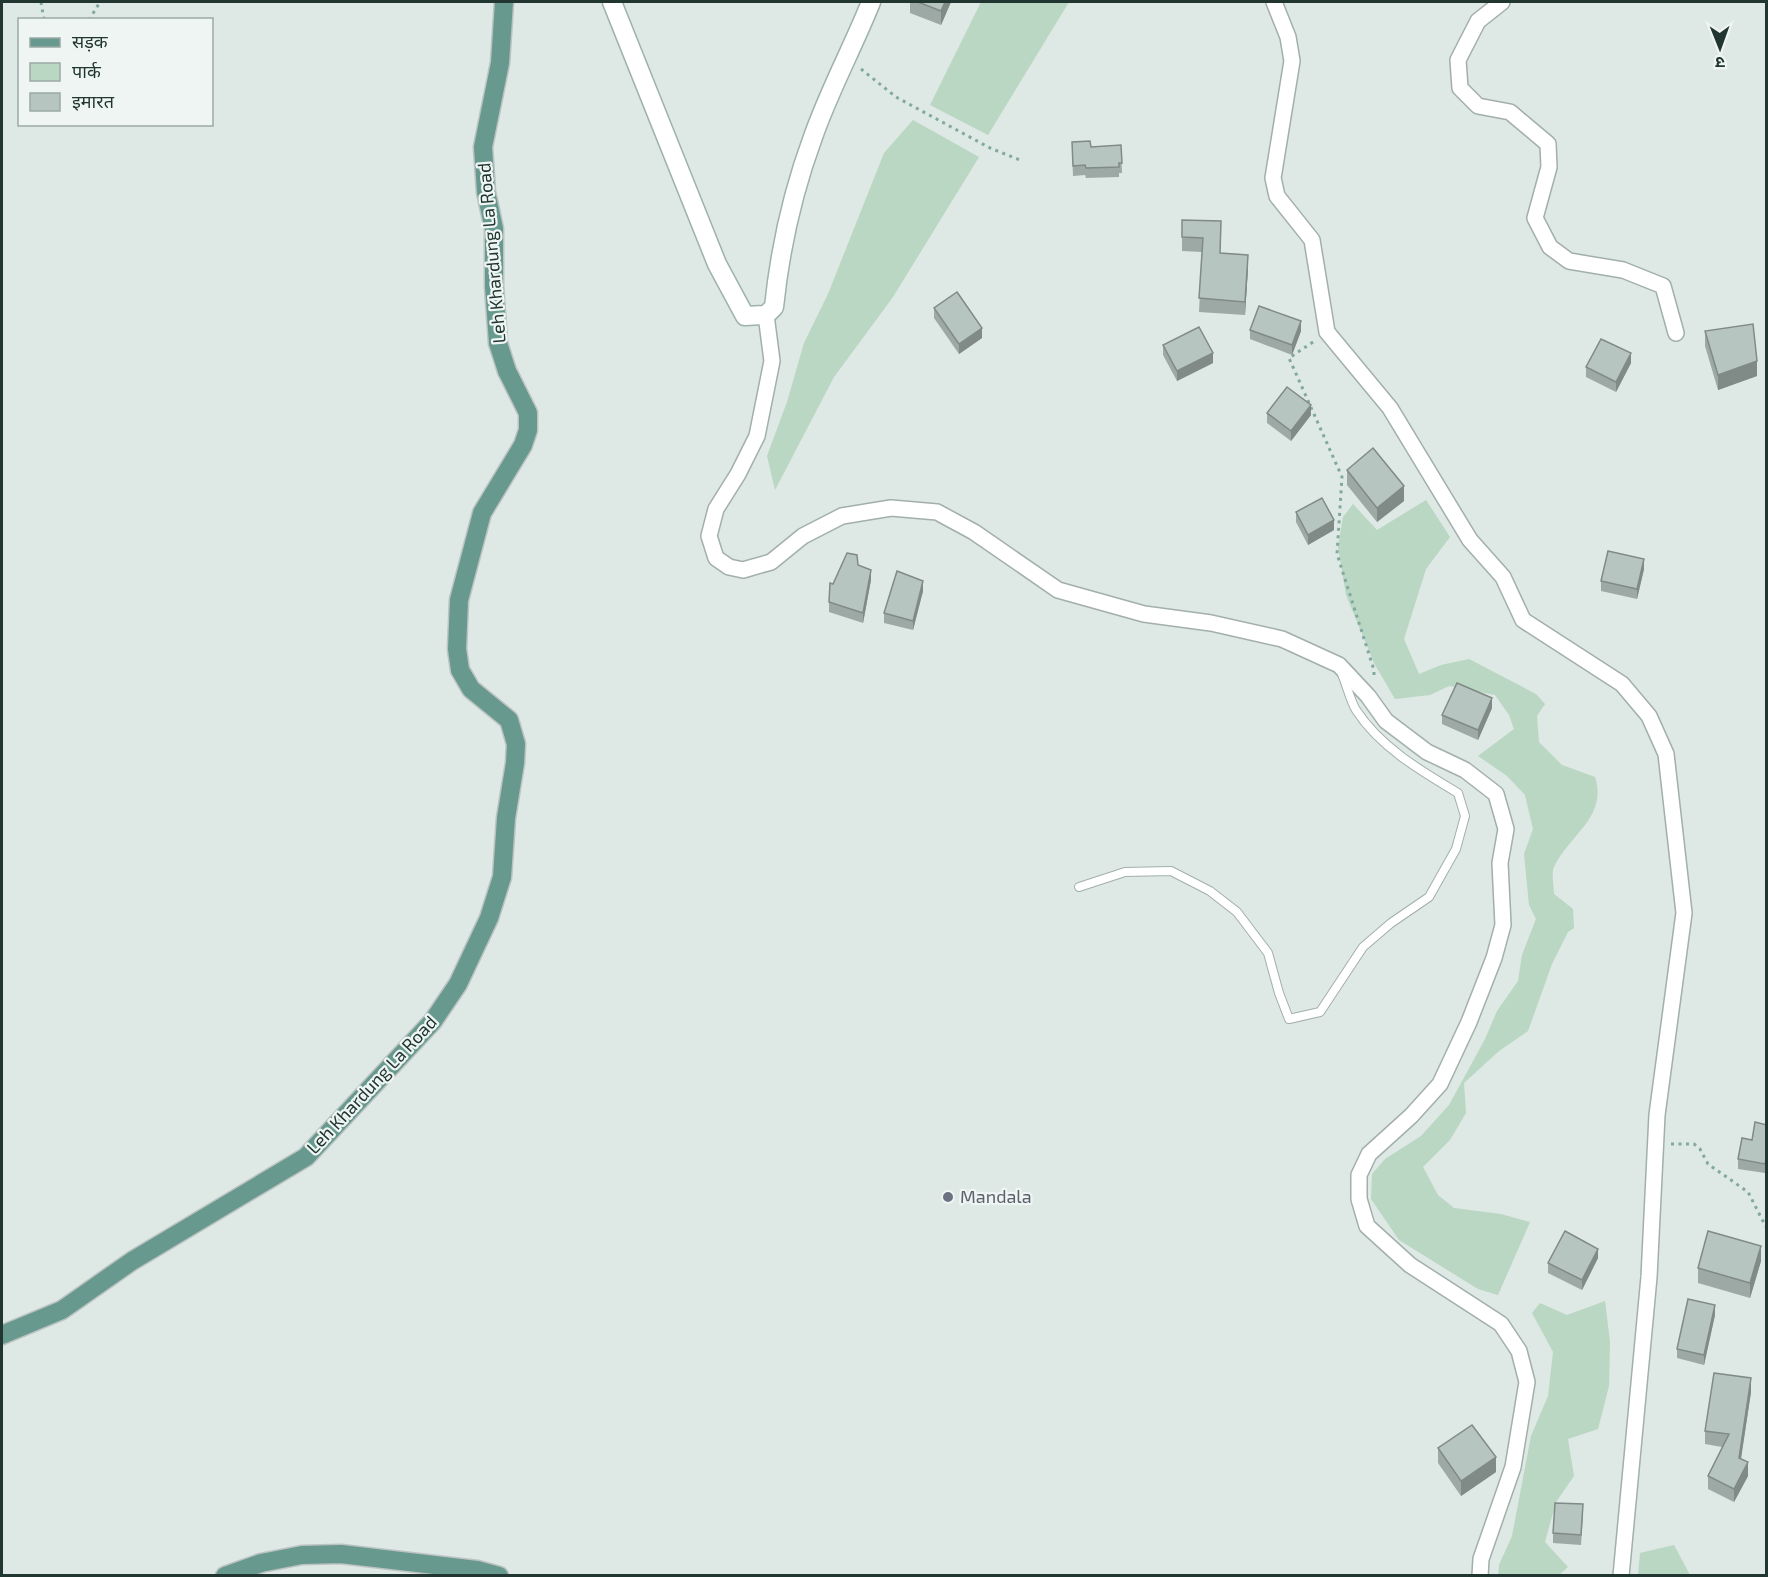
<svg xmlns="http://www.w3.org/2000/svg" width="1768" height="1577" font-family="'Exo 2','Noto Sans Devanagari',sans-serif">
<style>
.green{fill:#b9d7c2}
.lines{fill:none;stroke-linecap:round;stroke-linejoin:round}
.lane-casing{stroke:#a2afab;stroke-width:10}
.street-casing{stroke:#a2afab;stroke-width:18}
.secondary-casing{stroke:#9eb2ac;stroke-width:21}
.primary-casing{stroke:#bcc3c1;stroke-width:21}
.path{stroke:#81a99e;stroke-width:3;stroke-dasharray:3 4.5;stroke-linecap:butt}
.lane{stroke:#fff;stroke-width:8}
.street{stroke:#fff;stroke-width:15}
.secondary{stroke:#fff;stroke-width:18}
.primary{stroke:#67998f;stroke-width:18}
.wall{fill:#9da9a5}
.shaded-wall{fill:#808a86}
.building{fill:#b7c5c0;stroke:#808a86;stroke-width:1.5}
.worship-dot{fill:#6b7280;stroke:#eef5f2;stroke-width:2}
.labels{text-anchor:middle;stroke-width:4.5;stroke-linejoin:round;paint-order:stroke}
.street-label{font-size:18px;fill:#213631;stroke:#eef5f2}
.worship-label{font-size:18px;fill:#5b616d;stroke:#eef5f2;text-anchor:start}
</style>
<rect width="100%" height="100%" fill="#dee8e4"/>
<g class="green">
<path d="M981 2H1069L988 135 930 105Z"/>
<path d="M913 120 979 157 893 297 834 377 775 490 767 456 787 402 804 343 828 294 884 153Z"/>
<path d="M1426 500 1450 537 1426 569 1404 639 1419 674 1441 665 1469 659 1536 694 1545 704 1537 716 1539 742 1562 765 1595 777C1608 817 1569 835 1554 867 1551 874 1554 886 1554 894L1573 909 1574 928 1568 932 1552 964 1528 1031 1499 1051 1464 1083 1466 1113 1450 1140 1423 1167 1438 1195 1454 1208 1501 1214 1530 1222 1498 1295 1478 1289 1399 1240 1371 1199 1372 1174 1385 1159 1421 1136 1449 1105 1485 1039 1497 1011 1518 981 1522 955 1536 919 1529 905 1524 854 1533 829 1525 795 1507 776 1478 756 1514 729 1509 715 1495 695 1449 686 1430 695 1395 699 1374 663 1346 595 1338 547 1343 517 1353 504 1377 530Z"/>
<path d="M1605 1301 1610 1342 1609 1386 1598 1429 1568 1439 1574 1476 1556 1502 1545 1542 1568 1567 1559 1575 1498 1576 1499 1565 1512 1536 1531 1436 1548 1396 1553 1352 1532 1313 1540 1303 1567 1315Z"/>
<path d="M1674 1545 1690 1575H1638L1640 1553Z"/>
</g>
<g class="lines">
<defs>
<path id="lane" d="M1079 887 1125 872 1171 871 1210 891 1237 912 1268 953 1279 993 1289 1019 1320 1012 1363 947 1391 923 1429 897 1456 849 1465 816 1458 793C1421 771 1380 747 1356 710 1350 700 1347 686 1342 674"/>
<g id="street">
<path d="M1274 2 1288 37 1292 61 1273 178 1277 196 1312 240 1327 332 1390 408 1470 540 1503 577 1523 620 1622 684 1649 716 1666 754 1684 913 1657 1115 1649 1277 1621 1576"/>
<path d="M1502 2 1478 21 1458 60 1460 88 1478 106 1510 112 1548 144 1549 167 1535 218 1550 247 1569 261 1623 270 1663 286 1676 333"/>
<path d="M766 315 772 361 757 436 738 474 716 509 709 536 716 558 729 567 743 570 771 562 803 536 842 516 891 508 937 512 974 532 1058 590 1144 614 1211 623 1282 639 1339 665 1368 696 1386 721 1427 752 1465 770 1496 794 1506 829 1500 863 1503 925 1494 958 1469 1022 1440 1084 1411 1116 1369 1154 1359 1175V1199L1367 1226 1410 1265 1501 1324 1519 1351 1527 1382 1513 1467 1481 1559 1480 1576"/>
</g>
<path id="secondary" d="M612 2 717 264 745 316 766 315 774 307C780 249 793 191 813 137 829 91 853 47 871 2"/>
<g id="primary">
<path d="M2 1335 62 1310 132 1261 306 1157 433 1021 458 984 489 918 502 877 506 818 515 763 516 744 509 720 471 689 460 670 457 649 459 600 482 513 523 445 528 430V413L507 371 498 343 494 286V229L486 192 483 147 500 63 504 2"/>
<path d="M225 1576 261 1563 302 1555 341 1554 477 1570 499 1576"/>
</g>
</defs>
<use href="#lane" class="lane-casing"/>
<use href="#street" class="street-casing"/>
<use href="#secondary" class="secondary-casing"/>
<use href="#primary" class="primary-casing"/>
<g class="path">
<path d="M41 2 44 20"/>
<path d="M89 20 100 2"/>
<path d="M861 69 896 97 990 148 1020 160"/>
<path d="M1313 342 1289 358 1342 477 1337 554 1374 670V678"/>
<path d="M1671 1144H1694L1700 1149 1708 1164 1748 1192 1766 1227"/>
</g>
<use href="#lane" class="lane"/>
<use href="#street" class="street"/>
<use href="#secondary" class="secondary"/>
<use href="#primary" class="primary"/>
</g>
<g class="wall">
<path d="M910 2H951L941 25 910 13Z"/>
<path d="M1121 145 1122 173H1119V177L1086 178 1085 175 1073 176 1072 151 1091 147Z"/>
<path d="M1182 220 1221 253 1248 268 1245 315 1199 312 1202 252 1182 251Z"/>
<path d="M934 308 982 338 959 354 934 318Z"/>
<path d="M1250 330 1301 331 1292 355 1250 339Z"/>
<path d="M1705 331 1757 376 1718 390 1705 346Z"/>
<path d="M1163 345 1213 363 1177 381 1163 355Z"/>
<path d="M1631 363 1616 392 1586 377V367Z"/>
<path d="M1267 413 1311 415 1291 441 1267 423Z"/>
<path d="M1347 470 1404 501 1377 522 1347 485Z"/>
<path d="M1296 512 1334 530 1308 545 1296 522Z"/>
<path d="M858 565 871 580 863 623 829 612V602L833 584Z"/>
<path d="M1644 569 1637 599 1601 591V581Z"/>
<path d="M923 591 913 630 884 623V613Z"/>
<path d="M1492 708 1478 740 1442 724V715Z"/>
<path d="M1767 1125V1163L1765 1173 1738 1169V1159L1752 1140Z"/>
<path d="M1598 1258 1582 1290 1548 1273V1263Z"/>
<path d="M1761 1261 1750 1298 1698 1283V1268Z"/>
<path d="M1715 1315 1704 1365 1677 1358V1349Z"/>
<path d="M1751 1392 1741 1459 1748 1476 1734 1502 1708 1489V1476L1722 1447 1705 1444V1431Z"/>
<path d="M1438 1448 1496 1472 1461 1496 1438 1463Z"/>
<path d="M1583 1514 1581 1545 1553 1543V1533Z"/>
</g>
<g class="shaded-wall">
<path d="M945 2H951L941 25V11Z"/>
<path d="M1248 255V268L1245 315V302Z"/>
<path d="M1301 321V331L1292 355V345Z"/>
<path d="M982 328V338L959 354V344Z"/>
<path d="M1213 353V363L1177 381V371Z"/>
<path d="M1631 353V363L1616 392V382Z"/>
<path d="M1757 361V376L1718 390V375Z"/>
<path d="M1311 405V415L1291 441V431Z"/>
<path d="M1404 486V501L1377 522V508Z"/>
<path d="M1334 520V530L1308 545V535Z"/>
<path d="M1644 559V569L1637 599V589Z"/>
<path d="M871 570V580L863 623V613Z"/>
<path d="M923 581V591L913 630V621Z"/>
<path d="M1492 698V708L1478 740V730Z"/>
<path d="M1767 1154V1163L1765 1173V1164Z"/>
<path d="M1761 1246V1261L1750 1298V1283Z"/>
<path d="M1598 1249V1258L1582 1290V1280Z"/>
<path d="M1715 1305V1315L1704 1365V1355Z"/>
<path d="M1751 1378V1392L1739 1471V1458Z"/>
<path d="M1496 1457V1472L1461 1496V1481Z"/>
<path d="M1748 1462V1476L1734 1502V1489Z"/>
</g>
<g class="building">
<path d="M918 2H945L941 11Z"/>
<path d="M1090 141 1091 147 1121 145 1122 163H1119V167L1086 168 1085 165 1073 166 1072 142Z"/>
<path d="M1182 220 1221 221 1220 253 1248 255 1245 302 1199 298 1203 238 1182 237Z"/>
<path d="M957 292 982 328 959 344 934 308Z"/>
<path d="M1259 306 1301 321 1292 345 1250 330Z"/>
<path d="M1753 324 1757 361 1718 375 1705 331Z"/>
<path d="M1199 327 1213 353 1177 371 1163 345Z"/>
<path d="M1601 339 1631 353 1616 382 1586 367Z"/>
<path d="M1287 387 1311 405 1291 431 1267 413Z"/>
<path d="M1373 448 1404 486 1377 508 1347 470Z"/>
<path d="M1322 498 1334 520 1308 535 1296 512Z"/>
<path d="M1608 551 1644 559 1637 589 1601 581Z"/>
<path d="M847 553 857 555 858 565 871 570 863 613 829 602 830 583 833 584Z"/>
<path d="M897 571 923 581 913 621 884 613Z"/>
<path d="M1457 683 1492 698 1478 730 1442 715Z"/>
<path d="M1755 1122 1767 1125V1154L1765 1164 1738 1159 1742 1138 1752 1140Z"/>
<path d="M1565 1231 1598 1249 1582 1280 1548 1263Z"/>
<path d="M1708 1231 1761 1246 1750 1283 1698 1268Z"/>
<path d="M1688 1299 1715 1305 1704 1355 1677 1349Z"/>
<path d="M1714 1373 1751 1378 1739 1458 1748 1462 1734 1489 1708 1476 1729 1434 1705 1431Z"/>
<path d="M1472 1425 1496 1457 1461 1481 1438 1448Z"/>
<path d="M1555 1503 1583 1504 1581 1535 1553 1533Z"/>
</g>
<circle class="worship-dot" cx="948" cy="1197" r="6"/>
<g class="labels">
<g class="street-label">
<text transform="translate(492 253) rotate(-95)" y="6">Leh Khardung La Road</text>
<text transform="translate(372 1085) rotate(-47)" y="6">Leh Khardung La Road</text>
</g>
<g class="worship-label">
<text x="960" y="1203">Mandala</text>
</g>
</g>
<rect width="1768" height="1577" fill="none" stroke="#213631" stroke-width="6"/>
<rect x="18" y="18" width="195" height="108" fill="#eef5f2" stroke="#9ca9a5" stroke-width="1.5"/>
<rect x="30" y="38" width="30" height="9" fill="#67998f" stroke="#9ca9a5" stroke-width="1.5"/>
<text x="72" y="48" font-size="18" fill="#213631">सड़क</text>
<rect x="30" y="63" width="30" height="18" fill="#b9d7c2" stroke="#9ca9a5" stroke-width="1.5"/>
<text x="72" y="78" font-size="18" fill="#213631">पार्क</text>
<rect x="30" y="93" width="30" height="18" fill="#b7c5c0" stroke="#9ca9a5" stroke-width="1.5"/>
<text x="72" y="108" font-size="18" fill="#213631">इमारत</text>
<g transform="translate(1720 48) rotate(179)" stroke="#eef5f2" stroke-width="4.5" paint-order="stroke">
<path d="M0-4.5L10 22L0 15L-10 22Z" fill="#213631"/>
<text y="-9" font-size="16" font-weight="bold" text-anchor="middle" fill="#213631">उ</text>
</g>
</svg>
